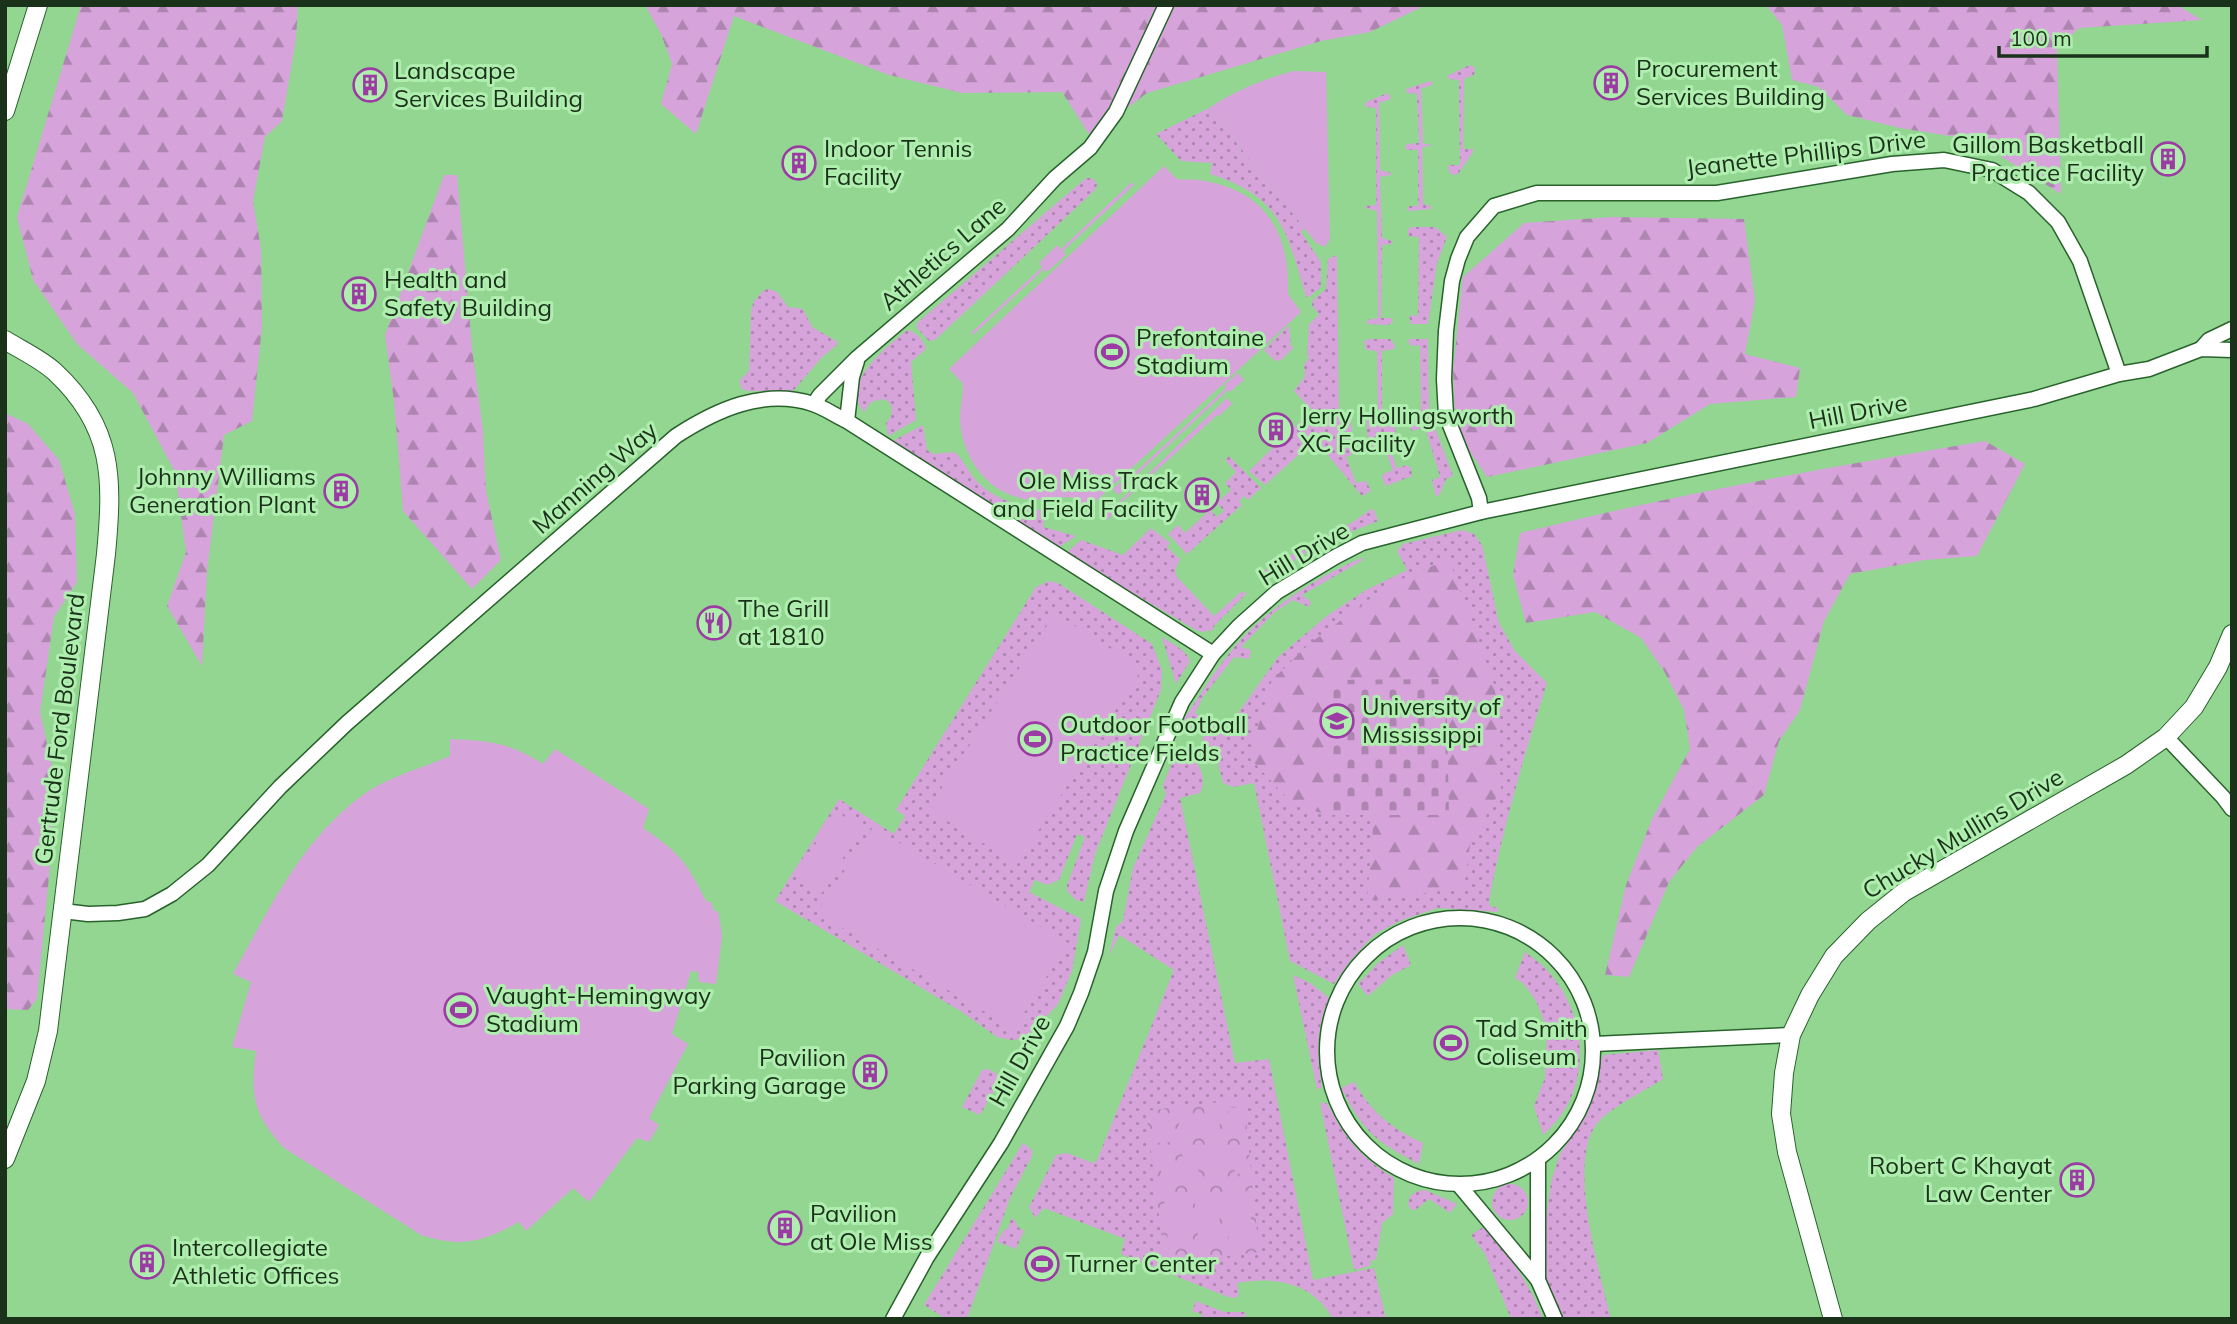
<svg xmlns="http://www.w3.org/2000/svg" width="2237" height="1324" font-family="Mulish,sans-serif">
<style>
.built{fill:#92d692}
.grass{fill:url(#grass-dots)}
.forest{fill:url(#forest-firs)}
.cemetery{fill:url(#cemetery-stones)}
.park{fill:url(#park-crowns)}
.pitch{fill:#d6a3da}
.lines{fill:none;stroke-linecap:round;stroke-linejoin:round}
.minor-casing{stroke:#28632b;stroke-width:17}
.tertiary-casing{stroke:#28632b;stroke-width:20}
.minor{stroke:#fff;stroke-width:14}
.tertiary{stroke:#fff;stroke-width:18}
.labels{text-anchor:middle;stroke-width:6;stroke-linejoin:round;paint-order:stroke}
.poi-label{font-size:24px;fill:#1a321a;stroke:#afeeaf;text-anchor:start}
.street-label{font-size:24px;fill:#1a321a;stroke:#afeeaf}
</style>
<defs>
<pattern id="grass-dots" width="8" height="8" patternUnits="userSpaceOnUse" patternTransform="scale(1.75)"><rect width="8" height="8" fill="#d6a3da"/><path d="M2 2h.1M6 6h.1" fill="none" stroke="#ad85b0" stroke-width="1.8" stroke-linecap="round"/></pattern>
<pattern id="forest-firs" width="22" height="20" patternUnits="userSpaceOnUse" patternTransform="scale(1.75)"><rect width="22" height="20" fill="#d6a3da"/><path d="M5 1l3.5 6h-7zM16 11l3.5 6h-7z" fill="#ad85b0"/></pattern>
<pattern id="cemetery-stones" width="16" height="16" patternUnits="userSpaceOnUse" patternTransform="scale(1.75)"><rect width="16" height="16" fill="#d6a3da"/><path d="M2 7V4a2 2 0 0 1 4 0v3zM10 15v-3a2 2 0 0 1 4 0v3z" fill="#ad85b0"/></pattern>
<pattern id="park-crowns" width="20" height="18" patternUnits="userSpaceOnUse" patternTransform="scale(1.75)"><rect width="20" height="18" fill="#d6a3da"/><path d="M2 6a3 3 0 1 1 6 0M12 15a3 3 0 1 1 6 0" fill="none" stroke="#ad85b0"/></pattern>
</defs>
<rect width="100%" height="100%" fill="#a2e0a2"/>
<rect class="built" x="5" y="5" width="2227" height="1314"/>
<g class="grass">
<path d="M1470 65 1475 68 1474 75 1464 79 1463 149H1473V152L1458 174 1453 175 1449 172 1448 165H1460L1459 80 1449 79 1447 76Z"/>
<path d="M1430 81 1433 83 1430 86 1421 88 1423 144 1433 145 1422 148 1423 204 1431 206V209L1409 211 1407 209 1409 206H1418V150H1407L1405 147 1407 144 1419 143 1417 94 1407 93 1406 89Z"/>
<path d="M1388 93 1391 99 1379 103 1380 170 1391 173V175L1380 177 1382 238 1392 241V244L1382 245 1381 318H1391L1393 321 1389 325 1367 324V320L1378 318 1377 211 1365 208 1366 206 1376 205V108L1365 107 1366 102Z"/>
<path d="M1209 108 1305 229 1301 232 1321 262V287L1309 297H1306C1287 232 1281 196 1210 174L1212 163 1181 161 1156 134Z"/>
<path d="M1086 178H1092L1097 184 1096 189 935 340 929 341 917 328V323Z"/>
<path d="M1413 227H1435L1447 237 1437 263 1428 324H1411L1409 316 1418 315 1419 237 1408 236V229Z"/>
<path d="M1337 255 1339 418 1351 419 1352 436 1357 452 1346 457 1356 483 1366 481 1371 491 1362 496 1315 440 1265 485 1249 471 1312 410 1294 391 1305 376 1304 365 1309 358 1307 355 1309 324 1319 315 1312 305 1313 300 1326 289 1328 259Z"/>
<path d="M769 289 777 292 788 307 803 309 812 327 838 342 837 345 823 356 793 391H748L742 389 739 381 749 371 751 310 754 301 764 290Z"/>
<path d="M1289 325 1291 347H1294L1280 361 1274 360 1264 350Z"/>
<path d="M907 330C916 332 924 340 926 349L911 362 916 420 888 436 886 423C892 416 894 410 889 402L883 399 871 402 864 412C839 383 887 347 907 330Z"/>
<path d="M1369 339H1390L1395 346 1394 349 1382 351V417L1393 418 1397 438 1388 443 1397 468 1407 465 1411 468 1412 476 1386 486 1382 478 1383 474 1393 470 1383 445 1373 448 1367 434V419L1378 418 1377 351 1366 350 1364 341Z"/>
<path d="M1409 339H1428L1429 407 1432 420 1453 476 1446 479 1440 494 1436 497 1432 480 1440 477 1425 427 1412 431 1410 428 1411 420 1421 418 1420 346 1409 345Z"/>
<path d="M923 425 927 450 934 454 954 452C963 458 967 470 975 479 993 500 1020 506 1046 511L1043 527 1076 536 1056 549 891 442Z"/>
<path d="M1229 456 1261 488 1248 500 1244 496 1239 501 1242 505 1187 554 1168 534 1178 525 1185 533 1210 510 1217 517 1224 511 1217 503 1231 490 1225 483 1236 472 1225 460Z"/>
<path d="M1371 509 1374 510 1378 521 1330 540 1328 535 1330 532 1350 524Z"/>
<path d="M1151 528 1170 543 1167 547 1180 559 1175 570 1177 577 1214 616 1241 592 1247 593 1214 626 1213 630 1202 632 1196 630 1065 554 1081 540 1123 555Z"/>
<path d="M1462 530 1474 534 1482 545 1499 623 1515 651 1547 683C1524 756 1503 827 1489 901L1490 906 1498 908V912L1438 908 1402 920 1375 934 1350 961 1334 984 1290 961 1254 783 1233 787 1223 783 1216 755 1202 739 1213 722 1226 730 1278 657 1328 615 1366 590 1407 570 1397 551 1403 544Z"/>
<path d="M1309 544 1315 547 1262 582 1259 575 1262 572Z"/>
<path d="M1362 558 1363 560 1302 595 1311 602 1309 607 1293 600 1275 612 1241 647 1251 650 1249 659 1234 657 1203 697 1195 713 1201 717 1191 730 1182 722C1197 700 1211 676 1228 655 1259 614 1315 577 1362 558Z"/>
<path d="M1049 581 1058 583 1152 644 1162 670 1161 690 1095 854 1084 902 1076 900 1067 891V885L1085 837 1077 834 1059 880 1047 885 1035 880 1029 892 1081 919 1072 971 1058 1004 1034 1030 1022 1039 1011 1040 997 1037 962 1012 775 901 839 799 894 834 905 816 896 810 1036 587Z"/>
<path d="M1162 637C1172 644 1186 649 1190 661L1176 684Z"/>
<path d="M1178 748C1195 757 1209 773 1200 793L1180 798 1235 1063 1269 1059 1313 1280 1374 1268 1386 1319H1333C1313 1282 1274 1276 1237 1283L1239 1294 1236 1298 1228 1297 1121 1254 1125 1239 1044 1208 1035 1218 1029 1207 1056 1155 1067 1153 1093 1163 1097 1160 1174 970 1119 935 1109 956 1116 927 1123 921 1133 868 1166 794 1163 785Z"/>
<path d="M1403 945 1411 965 1392 975 1368 996 1358 984 1377 964Z"/>
<path d="M1525 952C1532 957 1540 963 1546 969 1582 1007 1593 1070 1561 1115 1556 1122 1549 1129 1543 1135L1534 1106 1545 1078 1547 1029 1536 1001 1524 984 1515 978Z"/>
<path d="M1293 975 1310 983 1329 998C1315 1032 1317 1052 1322 1088L1317 1089Z"/>
<path d="M1658 1050 1663 1079C1647 1089 1611 1108 1600 1120 1564 1157 1600 1273 1611 1319H1555L1538 1280 1551 1182 1560 1154 1587 1114 1599 1063 1604 1055Z"/>
<path d="M988 1069 1002 1077 980 1115 962 1107 982 1070Z"/>
<path d="M1354 1082C1373 1114 1391 1128 1423 1143L1419 1164C1375 1141 1364 1132 1341 1088Z"/>
<path d="M1320 1103H1326L1330 1108C1346 1141 1363 1158 1394 1178L1393 1214 1382 1223 1376 1260H1371L1370 1266 1354 1270Z"/>
<path d="M1023 1143 1032 1150V1156L1010 1198 967 1319H946L924 1305Z"/>
<circle cx="1510" cy="1202" r="18"/>
<path d="M1425 1190 1457 1204 1450 1213 1429 1199 1415 1210 1410 1209 1408 1202 1411 1195 1418 1191Z"/>
<path d="M1011 1219H1014L1018 1227 1024 1231 1016 1249 997 1242 1003 1231 1008 1228Z"/>
<path d="M1483 1227C1509 1254 1530 1284 1543 1319H1511L1485 1254 1471 1235Z"/>
<path d="M1196 1301 1224 1312H1245L1246 1319H1200L1202 1314 1192 1311Z"/>
</g>
<g class="forest">
<path d="M81 5H298L296 39 282 121 265 137 253 201 261 249 262 327 252 421 224 435 207 572 202 666 167 606 186 552 175 472 133 393 77 344 33 280 17 217Z"/>
<path d="M645 5H1426L1370 32 1321 41 1147 93 1090 136 1062 92 962 93 889 75 734 16 696 134 661 104 672 64 661 34Z"/>
<path d="M1766 5H2177L2202 20 2079 28 2057 50 2061 194 1975 140 1900 128 1847 115 1819 87 1792 80 1782 25Z"/>
<path d="M444 175H457L472 348 483 431 486 491 501 560 472 589 403 511 394 401 385 335Z"/>
<path d="M1612 217 1744 219 1755 301 1745 354 1800 368 1796 397 1710 404 1647 443 1487 477 1456 431 1453 371 1463 277 1524 223Z"/>
<path d="M5 413 28 424 59 460 75 514 77 582 54 617 40 712 53 771 51 855 37 999 28 1010 5 1009Z"/>
<path d="M1985 441 2025 464 1977 556 1925 560 1850 574 1824 621 1800 710 1779 741 1764 795 1697 847 1669 882 1629 977 1605 975 1626 885 1652 819 1690 749 1684 710 1664 671 1641 638 1595 612 1526 623 1513 575 1520 533C1673 495 1829 467 1985 441Z"/>
<path d="M1449 559 1495 687 1501 789 1470 845 1464 888 1367 901 1374 815H1449L1328 680 1329 815 1293 805 1249 757 1272 680 1309 644 1390 584Z"/>
</g>
<path class="cemetery" d="M1446 679 1449 815H1329L1328 680Z"/>
<path class="park" d="M1244 1099 1259 1252 1165 1264 1146 1111Z"/>
<g class="pitch">
<path d="M1293 71 1326 72 1330 239 1325 247 1316 243 1209 108C1236 90 1262 80 1293 71Z"/>
<path d="M1164 166 1177 179C1184 180 1191 179 1198 180 1265 189 1290 232 1288 294L1301 312 1084 512 1072 497C1059 497 1046 500 1033 500 991 497 964 463 960 422 959 411 963 397 963 384L949 369Z"/>
<path d="M1132 182 1134 185 1063 251 1066 255 1047 272 1044 269 973 335 971 333 1042 267 1039 263 1057 245 1061 249Z"/>
<path d="M1238 373 1244 380 1230 392 1228 390 1130 481 1131 483 1118 495 1113 489 1126 477 1128 479 1226 388 1224 385Z"/>
<path d="M1227 398 1232 404 1219 416 1217 415 1119 505 1120 508 1107 520 1102 514 1115 502 1117 504Z"/>
<path d="M1055 613 1142 669 1017 864 928 809Z"/>
<path d="M450 739C489 741 509 742 543 764L555 749 649 809 643 828C679 852 687 863 706 901L711 902 714 911H718L722 936 716 984 699 982 698 972 691 971 672 1034 688 1044 649 1118 659 1125 649 1142 637 1138 589 1202 573 1188 526 1231 519 1222C483 1242 462 1248 421 1235L284 1148C253 1114 250 1096 256 1051L232 1047 251 982 233 974C270 907 305 833 370 790 392 776 425 767 450 756Z"/>
<path d="M835 811 862 827 822 893 796 877Z"/>
<path d="M873 827 1068 943 1014 1029 817 913Z"/>
<path d="M1242 1107 1245 1135 1231 1136 1228 1108Z"/>
<path d="M1218 1109 1221 1137 1207 1138 1204 1110Z"/>
<path d="M1191 1111 1195 1139 1180 1140 1178 1112Z"/>
<path d="M1168 1114 1171 1142 1156 1143 1154 1115Z"/>
<path d="M1245 1145 1248 1173 1235 1174 1232 1146Z"/>
<path d="M1221 1147 1224 1175 1210 1176 1207 1148Z"/>
<path d="M1196 1149 1199 1177 1185 1178 1182 1150Z"/>
<path d="M1173 1152 1176 1180 1162 1181 1159 1153Z"/>
<path d="M1248 1191 1253 1241 1229 1243 1224 1193Z"/>
<path d="M1217 1194 1222 1244 1199 1246 1194 1196Z"/>
<path d="M1186 1197 1191 1246 1169 1248 1164 1199Z"/>
</g>
<g class="lines">
<defs>
<g id="minor">
<path d="M2201 349 2209 340 2232 329"/>
<path d="M814 404 820 395 857 358 1008 229 1055 178 1090 148 1116 112 1166 5"/>
<path d="M847 421 852 377 857 361"/>
<path d="M1481 512 1479 498 1446 415 1444 379 1446 331 1452 281 1458 259 1467 237 1494 206 1537 193H1717L1892 164 1944 160 1992 170 2029 193 2058 222 2080 261 2119 374"/>
<path d="M2166 737 2223 797 2232 809"/>
<path d="M63 911 88 914 118 913 145 909 172 894 208 865 280 787 347 723 676 436C716 410 763 388 813 404 825 408 836 416 847 421L1213 654"/>
<circle cx="1460" cy="1051" r="133"/>
<path d="M1594 1044 1791 1035"/>
<path d="M1459 1185 1538 1280V1160"/>
<path d="M1538 1280 1555 1319"/>
<path d="M893 1319 927 1257 1001 1143 1067 1026 1081 993 1095 952 1106 891 1126 831 1182 702 1213 654 1239 626 1277 592 1335 557 1362 543 1481 512 2034 399 2119 374 2149 369 2201 349 2232 350"/>
</g>
<g id="tertiary">
<path d="M5 111 38 5"/>
<path d="M5 340C21 350 41 359 55 372 114 427 113 479 106 554L48 1031 36 1081 5 1159"/>
<path d="M1833 1319 1787 1152 1781 1114 1784 1073 1791 1035 1810 995 1834 956 1868 921 1904 892 2126 765 2166 737 2194 707 2218 667 2232 634"/>
</g>
</defs>
<use href="#minor" class="minor-casing"/>
<use href="#tertiary" class="tertiary-casing"/>
<use href="#minor" class="minor"/>
<use href="#tertiary" class="tertiary"/>
</g>
<defs>
<symbol id="building-ring" viewBox="-11 -11 22 22"><circle r="9.5" fill="#afeeaf" stroke="#9b3ba3" stroke-width="1.5"/><path d="M-4-6H4V6H1V3H-1V6H-4ZM-2.5-4.3h1.7v1.8h-1.7ZM.8-4.3h1.7v1.8H.8ZM-2.5-1h1.7V.8h-1.7ZM.8-1h1.7V.8H.8Z" fill="#9b3ba3"/></symbol>
<symbol id="stadium-ring" viewBox="-11 -11 22 22"><circle r="9.5" fill="#afeeaf" stroke="#9b3ba3" stroke-width="1.5"/><path d="M0-5a6.5 5 0 1 0 0 10a6.5 5 0 1 0 0-10ZM-3.5-1.8h7v3.6h-7Z" fill="#9b3ba3"/></symbol>
<symbol id="restaurant-ring" viewBox="-11 -11 22 22"><circle r="9.5" fill="#afeeaf" stroke="#9b3ba3" stroke-width="1.5"/><path d="M-5-6h1v4h1v-4h1v4h1v-4h1v5L-1.5 .5V6h-2V.5L-5-1ZM5-6V6H3V1.5H1.5Q1.5-4 5-6Z" fill="#9b3ba3"/></symbol>
<symbol id="university-ring" viewBox="-11 -11 22 22"><circle r="9.5" fill="#afeeaf" stroke="#9b3ba3" stroke-width="1.5"/><path d="M0-5L7-2L0 1L-7-2ZM-4 1L0 2.5L4 1V4Q0 6-4 4Z" fill="#9b3ba3"/></symbol>
</defs>
<g fill-rule="evenodd">
<use href="#building-ring" x="1592" y="64" width="38" height="38"/>
<use href="#building-ring" x="351" y="66" width="38" height="38"/>
<use href="#building-ring" x="2149" y="140" width="38" height="38"/>
<use href="#building-ring" x="780" y="144" width="38" height="38"/>
<use href="#building-ring" x="340" y="275" width="38" height="38"/>
<use href="#stadium-ring" x="1093" y="333" width="38" height="38"/>
<use href="#building-ring" x="1257" y="411" width="38" height="38"/>
<use href="#building-ring" x="322" y="472" width="38" height="38"/>
<use href="#building-ring" x="1183" y="476" width="38" height="38"/>
<use href="#restaurant-ring" x="695" y="604" width="38" height="38"/>
<use href="#university-ring" x="1318" y="702" width="38" height="38"/>
<use href="#stadium-ring" x="1016" y="720" width="38" height="38"/>
<use href="#stadium-ring" x="442" y="991" width="38" height="38"/>
<use href="#stadium-ring" x="1432" y="1024" width="38" height="38"/>
<use href="#building-ring" x="851" y="1053" width="38" height="38"/>
<use href="#building-ring" x="2058" y="1161" width="38" height="38"/>
<use href="#building-ring" x="766" y="1209" width="38" height="38"/>
<use href="#building-ring" x="128" y="1243" width="38" height="38"/>
<use href="#stadium-ring" x="1023" y="1245" width="38" height="38"/>
</g>
<g class="labels">
<g class="poi-label">
<text x="1636" y="77">Procurement<tspan x="1636" dy="28">Services Building</tspan></text>
<text x="394" y="79">Landscape<tspan x="394" dy="28">Services Building</tspan></text>
<text x="2144" y="153" text-anchor="end">Gillom Basketball<tspan x="2144" dy="28">Practice Facility</tspan></text>
<text x="824" y="157">Indoor Tennis<tspan x="824" dy="28">Facility</tspan></text>
<text x="384" y="288">Health and<tspan x="384" dy="28">Safety Building</tspan></text>
<text x="1136" y="346">Prefontaine<tspan x="1136" dy="28">Stadium</tspan></text>
<text x="1300" y="424">Jerry Hollingsworth<tspan x="1300" dy="28">XC Facility</tspan></text>
<text x="316" y="485" text-anchor="end">Johnny Williams<tspan x="316" dy="28">Generation Plant</tspan></text>
<text x="1178" y="489" text-anchor="end">Ole Miss Track<tspan x="1178" dy="28">and Field Facility</tspan></text>
<text x="738" y="617">The Grill<tspan x="738" dy="28">at 1810</tspan></text>
<text x="1362" y="715">University of<tspan x="1362" dy="28">Mississippi</tspan></text>
<text x="1060" y="733">Outdoor Football<tspan x="1060" dy="28">Practice Fields</tspan></text>
<text x="486" y="1004">Vaught-Hemingway<tspan x="486" dy="28">Stadium</tspan></text>
<text x="1476" y="1037">Tad Smith<tspan x="1476" dy="28">Coliseum</tspan></text>
<text x="846" y="1066" text-anchor="end">Pavilion<tspan x="846" dy="28">Parking Garage</tspan></text>
<text x="2052" y="1174" text-anchor="end">Robert C Khayat<tspan x="2052" dy="28">Law Center</tspan></text>
<text x="810" y="1222">Pavilion<tspan x="810" dy="28">at Ole Miss</tspan></text>
<text x="172" y="1256">Intercollegiate<tspan x="172" dy="28">Athletic Offices</tspan></text>
<text x="1066" y="1272">Turner Center</text>
</g>
<g class="street-label">
<text transform="translate(1806 154) rotate(-7)" y="8">Jeanette Phillips Drive</text>
<text transform="translate(943 254) rotate(-41)" y="8">Athletics Lane</text>
<text transform="translate(1858 412) rotate(-11)" y="8">Hill Drive</text>
<text transform="translate(595 478) rotate(-41)" y="8">Manning Way</text>
<text transform="translate(1304 554) rotate(-31)" y="8">Hill Drive</text>
<text transform="translate(60 729) rotate(-83)" y="8">Gertrude Ford Boulevard</text>
<text transform="translate(1963 834) rotate(-31)" y="8">Chucky Mullins Drive</text>
<text transform="translate(1020 1061) rotate(-61)" y="8">Hill Drive</text>
</g>
</g>
<rect width="2237" height="1324" fill="none" stroke="#1a321a" stroke-width="14"/>
<path d="M1999 46v10h208v-10" fill="none" stroke="#1a321a" stroke-width="3.5"/>
<text x="2010" y="46" font-size="21" fill="#1a321a" stroke="#afeeaf" stroke-width="5" paint-order="stroke">100 m</text>
</svg>
